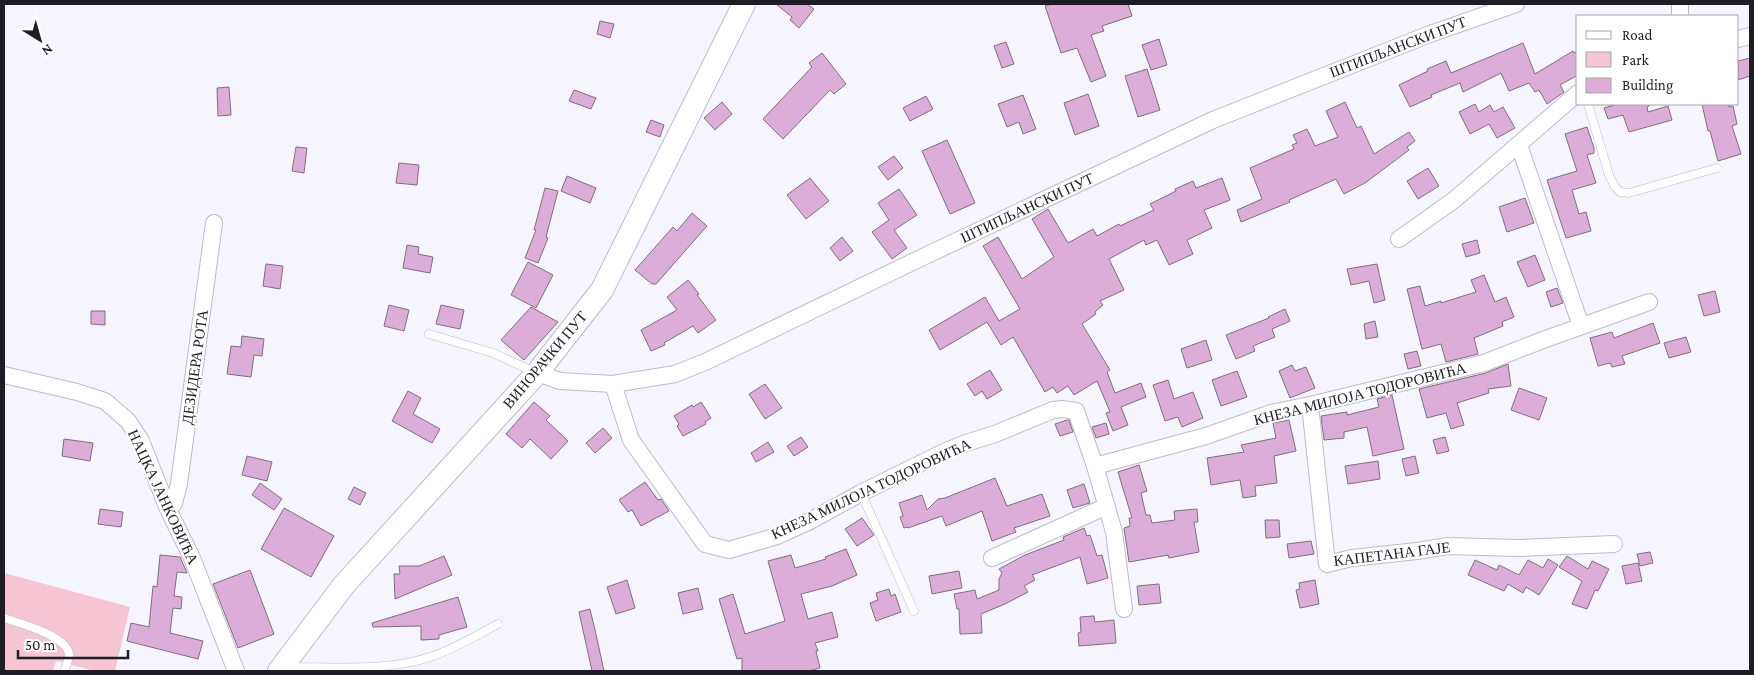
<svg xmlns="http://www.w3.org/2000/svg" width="1754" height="675" font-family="'Crimson Pro',serif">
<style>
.green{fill:#f5c5d4}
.building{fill:#ddadda;stroke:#7e6f7d}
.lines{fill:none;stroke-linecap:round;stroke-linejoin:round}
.lane-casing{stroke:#bfbacd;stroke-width:9}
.street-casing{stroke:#bfbacd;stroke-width:18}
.secondary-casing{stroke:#bfbacd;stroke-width:24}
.lane{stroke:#fff;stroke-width:8}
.street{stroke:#fff;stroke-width:16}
.secondary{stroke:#fff;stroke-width:22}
.labels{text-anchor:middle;stroke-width:4;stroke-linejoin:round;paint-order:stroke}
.street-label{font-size:15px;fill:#1f1d24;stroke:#fff}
</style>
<rect width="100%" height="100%" fill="#f6f4fc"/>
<path class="green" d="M4 573 130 607 115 671H95L56 661 53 671H4Z"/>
<g class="building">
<path d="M776 4H807L814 9 799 28 790 20 792 17Z"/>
<path d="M1052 4H1128L1132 16 1102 26 1104 31 1091 35 1106 76 1091 82 1077 48 1061 53 1045 6Z"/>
<path d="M600 21 614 24 610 38 597 34Z"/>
<path d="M1159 39 1167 65 1151 70 1142 45Z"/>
<path d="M1006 42 1014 64 1002 68 994 46Z"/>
<path d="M1523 43 1535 74 1573 51 1574 53 1578 51V75L1560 85 1564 92 1547 104 1539 90 1535 92 1529 83 1509 91 1501 73 1463 92 1460 83 1431 95 1432 97 1410 107 1399 85 1428 71 1427 69 1446 61 1451 73Z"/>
<path d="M822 53 846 84 834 94 830 90 783 139 763 119 812 67 809 63Z"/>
<path d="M1750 58V76L1738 80V61Z"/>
<path d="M1147 69 1160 110 1138 117 1125 76Z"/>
<path d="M229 87 231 115 218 116 217 88Z"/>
<path d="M574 90 596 98 591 109 569 101Z"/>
<path d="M1088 94 1099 126 1075 135 1064 103Z"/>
<path d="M1023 95 1036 129 1023 134 1019 122 1007 127 998 104Z"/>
<path d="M926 96 933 109 910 121 903 108Z"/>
<path d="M722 102 732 114 715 130 704 118Z"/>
<path d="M1345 102 1357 128 1361 126 1374 154 1409 132 1415 141 1407 147 1409 150 1365 183 1344 194 1336 179 1289 200 1290 202 1241 222 1237 210 1262 199 1250 168 1294 149 1292 145 1297 143 1293 135 1307 129 1315 146 1338 137 1326 111Z"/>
<path d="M1475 104 1479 112 1490 105 1494 112 1503 107 1515 128 1497 138 1489 124 1470 134 1459 112Z"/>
<path d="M1617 104H1649V106L1647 107 1648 112 1668 106 1672 120 1629 132 1623 115 1608 119 1604 108Z"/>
<path d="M1702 104H1729V107L1733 106 1737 124 1732 126 1741 154 1718 161 1710 131H1708Z"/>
<path d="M651 120 664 125 660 137 646 132Z"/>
<path d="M1587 127 1594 148V153L1587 155 1596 183 1572 190 1579 214 1586 212 1591 231 1566 238 1547 180 1577 171 1565 134Z"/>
<path d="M947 140 975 203 950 214 922 151Z"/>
<path d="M296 147 307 148 304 173 292 171Z"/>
<path d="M894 156 903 168 888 180 878 167Z"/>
<path d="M399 163 419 165 417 185 396 183Z"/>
<path d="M1428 168 1439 186 1418 199 1407 181Z"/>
<path d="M567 176 596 188 590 203 561 191Z"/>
<path d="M810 178 829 201 806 219 787 195Z"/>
<path d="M1222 178 1230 200 1204 210 1212 228 1187 240 1193 254 1169 265 1157 240 1146 245 1144 240 1109 259 1124 290 1100 301 1103 305 1095 312 1096 314 1082 324 1110 370 1107 372 1115 393 1141 383 1146 397 1121 407 1128 425 1113 431 1106 413 1110 412 1097 381 1074 395 1068 386 1057 393 1053 387 1045 392 1013 337 1001 345 987 322 940 350 929 330 985 297 999 321 1020 309 983 246 998 237 1022 279 1054 257 1032 219 1048 209 1068 243 1093 229 1097 236 1119 224 1120 226 1154 210 1150 204 1176 191 1175 189 1193 181 1196 188Z"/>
<path d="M545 188 558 191 546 237 548 238 538 263 525 258 536 230H534Z"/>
<path d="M899 189 917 215 894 230 907 248 892 259 872 232 889 220 878 203Z"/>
<path d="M1525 198 1534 223 1507 232 1499 207Z"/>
<path d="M692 213 707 226 656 284H652L635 270 673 227 677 231Z"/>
<path d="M842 237 853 251 840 261 830 248Z"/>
<path d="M1477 240 1480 253 1466 257 1462 244Z"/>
<path d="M407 245 419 247 418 254 433 257 430 273 403 268Z"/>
<path d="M1535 255 1545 280 1528 287 1517 262Z"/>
<path d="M528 262 553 275 536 308 511 295Z"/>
<path d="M266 264 283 266 280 289 263 286Z"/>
<path d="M1377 264 1385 300 1374 303 1369 281 1351 285 1347 269Z"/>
<path d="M1484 275 1495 302 1506 297 1514 317 1502 322 1503 326 1474 338 1478 354 1446 362 1441 344 1422 349 1407 289 1420 286 1425 306 1441 301V303L1476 292 1471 280Z"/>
<path d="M688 280 699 294 697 295 716 320 698 333 693 326 664 343 665 345 651 351 641 330 677 310 667 297Z"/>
<path d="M1557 288 1563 303 1551 307 1546 292Z"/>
<path d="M1715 291 1720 312 1704 316 1698 295Z"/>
<path d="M389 305 409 310 404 331 384 326Z"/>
<path d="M441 305 464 310 460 329 436 324Z"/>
<path d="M531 307 558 322 524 360 501 340Z"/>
<path d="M1285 309 1290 321 1272 329 1275 337 1253 346 1255 351 1236 359 1226 335 1269 318 1268 317Z"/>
<path d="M91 311H105V325L91 324Z"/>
<path d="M1375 321 1378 337 1366 339 1364 324Z"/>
<path d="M1653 323 1660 343 1622 356 1625 364 1612 367 1610 363 1598 366 1590 338 1612 332 1614 338Z"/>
<path d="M242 336 264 339 262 356 254 355 251 377 227 374 231 346 241 347Z"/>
<path d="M1686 337 1691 352 1669 358 1664 343Z"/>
<path d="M1206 340 1212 360 1187 368 1181 349Z"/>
<path d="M1417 351 1421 366 1408 369 1404 354Z"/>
<path d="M1508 364 1511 386 1488 389 1489 393 1457 403 1464 425 1451 429 1446 413 1427 418 1419 389 1486 373Z"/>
<path d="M1292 365 1295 371 1306 367 1315 388 1290 398 1279 371Z"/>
<path d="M990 370 1002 390 987 399 982 391 975 396 967 384Z"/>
<path d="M1237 371 1247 397 1221 406 1212 380Z"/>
<path d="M1168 380 1174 399 1193 392 1203 418 1182 427 1178 417 1165 421 1153 385Z"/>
<path d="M765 384 782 408 765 419 749 394Z"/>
<path d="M1519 388 1547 398 1539 420 1511 410Z"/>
<path d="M408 391 421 398 413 414 440 429 432 443 392 421Z"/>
<path d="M1392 395 1404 449 1373 456 1367 427 1344 432V438L1324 440 1321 416 1347 412V415L1379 407 1377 399Z"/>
<path d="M534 402 550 416 546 420 568 441 551 459 530 439 522 448 506 434Z"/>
<path d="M701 402 711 418 705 422 706 424 683 436 677 426 679 424 674 416 692 405 693 407Z"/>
<path d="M1067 420H1069L1073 432 1060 436 1055 424Z"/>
<path d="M1289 420 1296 451 1274 456 1277 483 1255 486 1256 496 1243 498 1240 480 1211 485 1207 458 1244 452 1241 445 1276 438 1273 423Z"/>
<path d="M1106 423 1109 434 1096 438 1092 427Z"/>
<path d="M603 428 612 438 595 453 586 443Z"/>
<path d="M801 437 808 447 794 456 787 446Z"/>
<path d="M1445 437 1449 451 1437 454 1433 440Z"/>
<path d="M64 439 93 443 90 461 62 456Z"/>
<path d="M768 442 774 452 756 462 751 453Z"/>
<path d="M247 456 272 462 267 481 242 475Z"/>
<path d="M1415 456 1419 473 1406 476 1402 459Z"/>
<path d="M1378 461 1380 479 1348 484 1345 466Z"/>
<path d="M1139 465 1147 491 1141 493 1146 515H1150L1152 523 1175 520 1174 511 1197 509 1198 522H1194L1199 552 1169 558 1168 555 1129 562 1124 528 1130 526 1129 518H1132L1118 472Z"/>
<path d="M995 478 1007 506 1042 494 1050 516 1014 528 1016 532 992 541 982 511 946 526 942 516 908 528 907 527 904 528 900 517 903 516 899 503 922 495 927 510 938 499 945 498Z"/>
<path d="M645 482 658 500 661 499 669 511 641 526 632 510 628 512 619 500Z"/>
<path d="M260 483 282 499 274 510 252 495Z"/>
<path d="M1084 484 1090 503 1073 508 1067 490Z"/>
<path d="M354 487 366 493 360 505 348 499Z"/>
<path d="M284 508 334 536 311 577 261 549Z"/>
<path d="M100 509 123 512 121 527 98 524Z"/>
<path d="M862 518 874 535 857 546 845 529Z"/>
<path d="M1265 520H1279L1280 537 1266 538Z"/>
<path d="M1084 528 1087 536 1090 535 1097 556 1102 555 1108 578 1087 584 1080 557 1032 575 1035 580 1024 586 1028 592 1005 604 981 614 982 633 960 634 959 609H957L954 594 975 590 977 599 999 590V579L1002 573 999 569 1025 555 1064 540 1063 537Z"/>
<path d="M1311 541 1314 554 1289 558 1287 544Z"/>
<path d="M846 549 857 575 832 586 801 594 808 619 832 612 838 637 815 643 818 651H816L820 668 809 671H742V658L737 659 719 599 733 594 745 634 785 621 768 561 791 555 795 568 826 559 825 557Z"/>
<path d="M1650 552 1653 563 1640 566 1637 554Z"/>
<path d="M160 555 180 557 187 573 177 572 174 596 182 597 181 609 173 608 170 633 203 641 198 659 127 641 131 623 149 627 153 586 157 587Z"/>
<path d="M444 556 452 575 395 599 394 574H400L399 566H419Z"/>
<path d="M1567 556 1588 569 1592 561 1609 569 1598 591 1595 590 1587 609 1572 604 1582 581 1559 567Z"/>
<path d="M1548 559 1558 565 1539 595 1526 587 1523 593 1508 584 1504 591 1468 575 1475 560 1497 570 1499 565 1519 575 1528 560 1543 568Z"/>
<path d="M1638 563 1642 581 1626 584 1622 566Z"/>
<path d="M250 570 274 634 238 648 213 584Z"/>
<path d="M959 571 962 588 932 594 929 576Z"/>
<path d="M627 580 635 608 616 614 607 587Z"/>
<path d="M1315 580 1319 604 1300 608 1296 590 1300 589 1299 583Z"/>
<path d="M1159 584 1161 603 1139 605 1137 586Z"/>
<path d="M698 588 703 609 683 614 678 593Z"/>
<path d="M889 589 891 596 895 594 901 612 876 621 870 603 878 600 876 593Z"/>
<path d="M458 597 467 627 439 635V639L421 640V626L373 627 372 623Z"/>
<path d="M590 609 595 630 604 671H592L579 612Z"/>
<path d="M1094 616 1095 622 1114 620 1116 643 1079 646 1078 633 1081 632 1080 617Z"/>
</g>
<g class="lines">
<defs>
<g id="lane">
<path d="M1588 104 1609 175 1615 187 1620 192 1629 193 1717 168"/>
<path d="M429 334 493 353 535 372"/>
<path d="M861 493 914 611"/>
<path d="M4 618C19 623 68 636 69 655 69 659 66 666 65 670"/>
<path d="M287 664 297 667C342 667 391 671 433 656 456 648 477 635 498 624"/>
</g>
<g id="street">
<path d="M1680 4V16"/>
<path d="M1738 39 1750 36"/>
<path d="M1519 145 1581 326"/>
<path d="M1399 239 1454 200 1578 93"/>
<path d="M537 373 560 381 613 384 675 374 705 362 925 256 1213 120 1430 34 1516 4"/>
<path d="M4 375 77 392 105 401 128 421 141 441 168 509 192 558 236 671"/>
<path d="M613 384 631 440 705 544 729 550 777 536 808 522 861 493 946 451 966 443 995 434 1053 410 1062 409 1076 411 1095 466 1114 532 1124 609"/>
<path d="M1310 405 1327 564 1352 558 1417 551 1448 546 1518 548 1614 544"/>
<path d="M1095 466 1206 436 1271 413 1310 405 1484 363 1543 340 1649 302"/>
<path d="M168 509 174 503 179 484 214 223"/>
<path d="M992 558 1105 507"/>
</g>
<path id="secondary" d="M279 671 344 585 537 373 602 290 744 4"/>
</defs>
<use href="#lane" class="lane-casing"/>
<use href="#street" class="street-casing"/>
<use href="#secondary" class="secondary-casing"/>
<use href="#lane" class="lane"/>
<use href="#street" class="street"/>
<use href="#secondary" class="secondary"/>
</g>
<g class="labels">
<g class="street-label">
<text transform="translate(1398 47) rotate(-21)" y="5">ШТИПЉАНСКИ ПУТ</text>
<text transform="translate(1027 208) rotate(-25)" y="5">ШТИПЉАНСКИ ПУТ</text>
<text transform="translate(545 360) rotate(-50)" y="5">ВИНОРАЧКИ ПУТ</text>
<text transform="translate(195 367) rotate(-82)" y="5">ДЕЗИДЕРА РОТА</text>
<text transform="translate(1360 394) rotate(-14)" y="5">КНЕЗА МИЛОЈА ТОДОРОВИЋА</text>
<text transform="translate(871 489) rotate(-25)" y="5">КНЕЗА МИЛОЈА ТОДОРОВИЋА</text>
<text transform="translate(163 497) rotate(65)" y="5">НАЦКА ЈАНКОВИЋА</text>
<text transform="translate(1392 554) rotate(-7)" y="5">КАПЕТАНА ГАЈЕ</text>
</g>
</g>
<rect width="1754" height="675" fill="none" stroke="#1f1d24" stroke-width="10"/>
<rect x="1576" y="15" width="162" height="90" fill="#ffffff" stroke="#a5a5a7"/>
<rect x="1586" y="31" width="25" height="8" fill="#ffffff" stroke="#a5a5a7"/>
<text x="1622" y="40" font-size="15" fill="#1f1d24">Road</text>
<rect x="1586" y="52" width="25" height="15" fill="#f5c5d4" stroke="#a5a5a7"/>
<text x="1622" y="65" font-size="15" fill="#1f1d24">Park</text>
<rect x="1586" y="78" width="25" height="15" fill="#ddadda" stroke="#a5a5a7"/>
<text x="1622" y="90" font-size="15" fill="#1f1d24">Building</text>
<g transform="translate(40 40) rotate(143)" stroke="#ffffff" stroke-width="4" paint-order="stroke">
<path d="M0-4L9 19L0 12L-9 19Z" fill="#1f1d24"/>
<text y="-8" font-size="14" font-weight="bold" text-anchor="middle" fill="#1f1d24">N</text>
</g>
<path d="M18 650v8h110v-8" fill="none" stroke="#1f1d24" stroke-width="2.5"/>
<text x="25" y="650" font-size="15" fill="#1f1d24" stroke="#ffffff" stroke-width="4" paint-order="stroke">50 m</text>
</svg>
